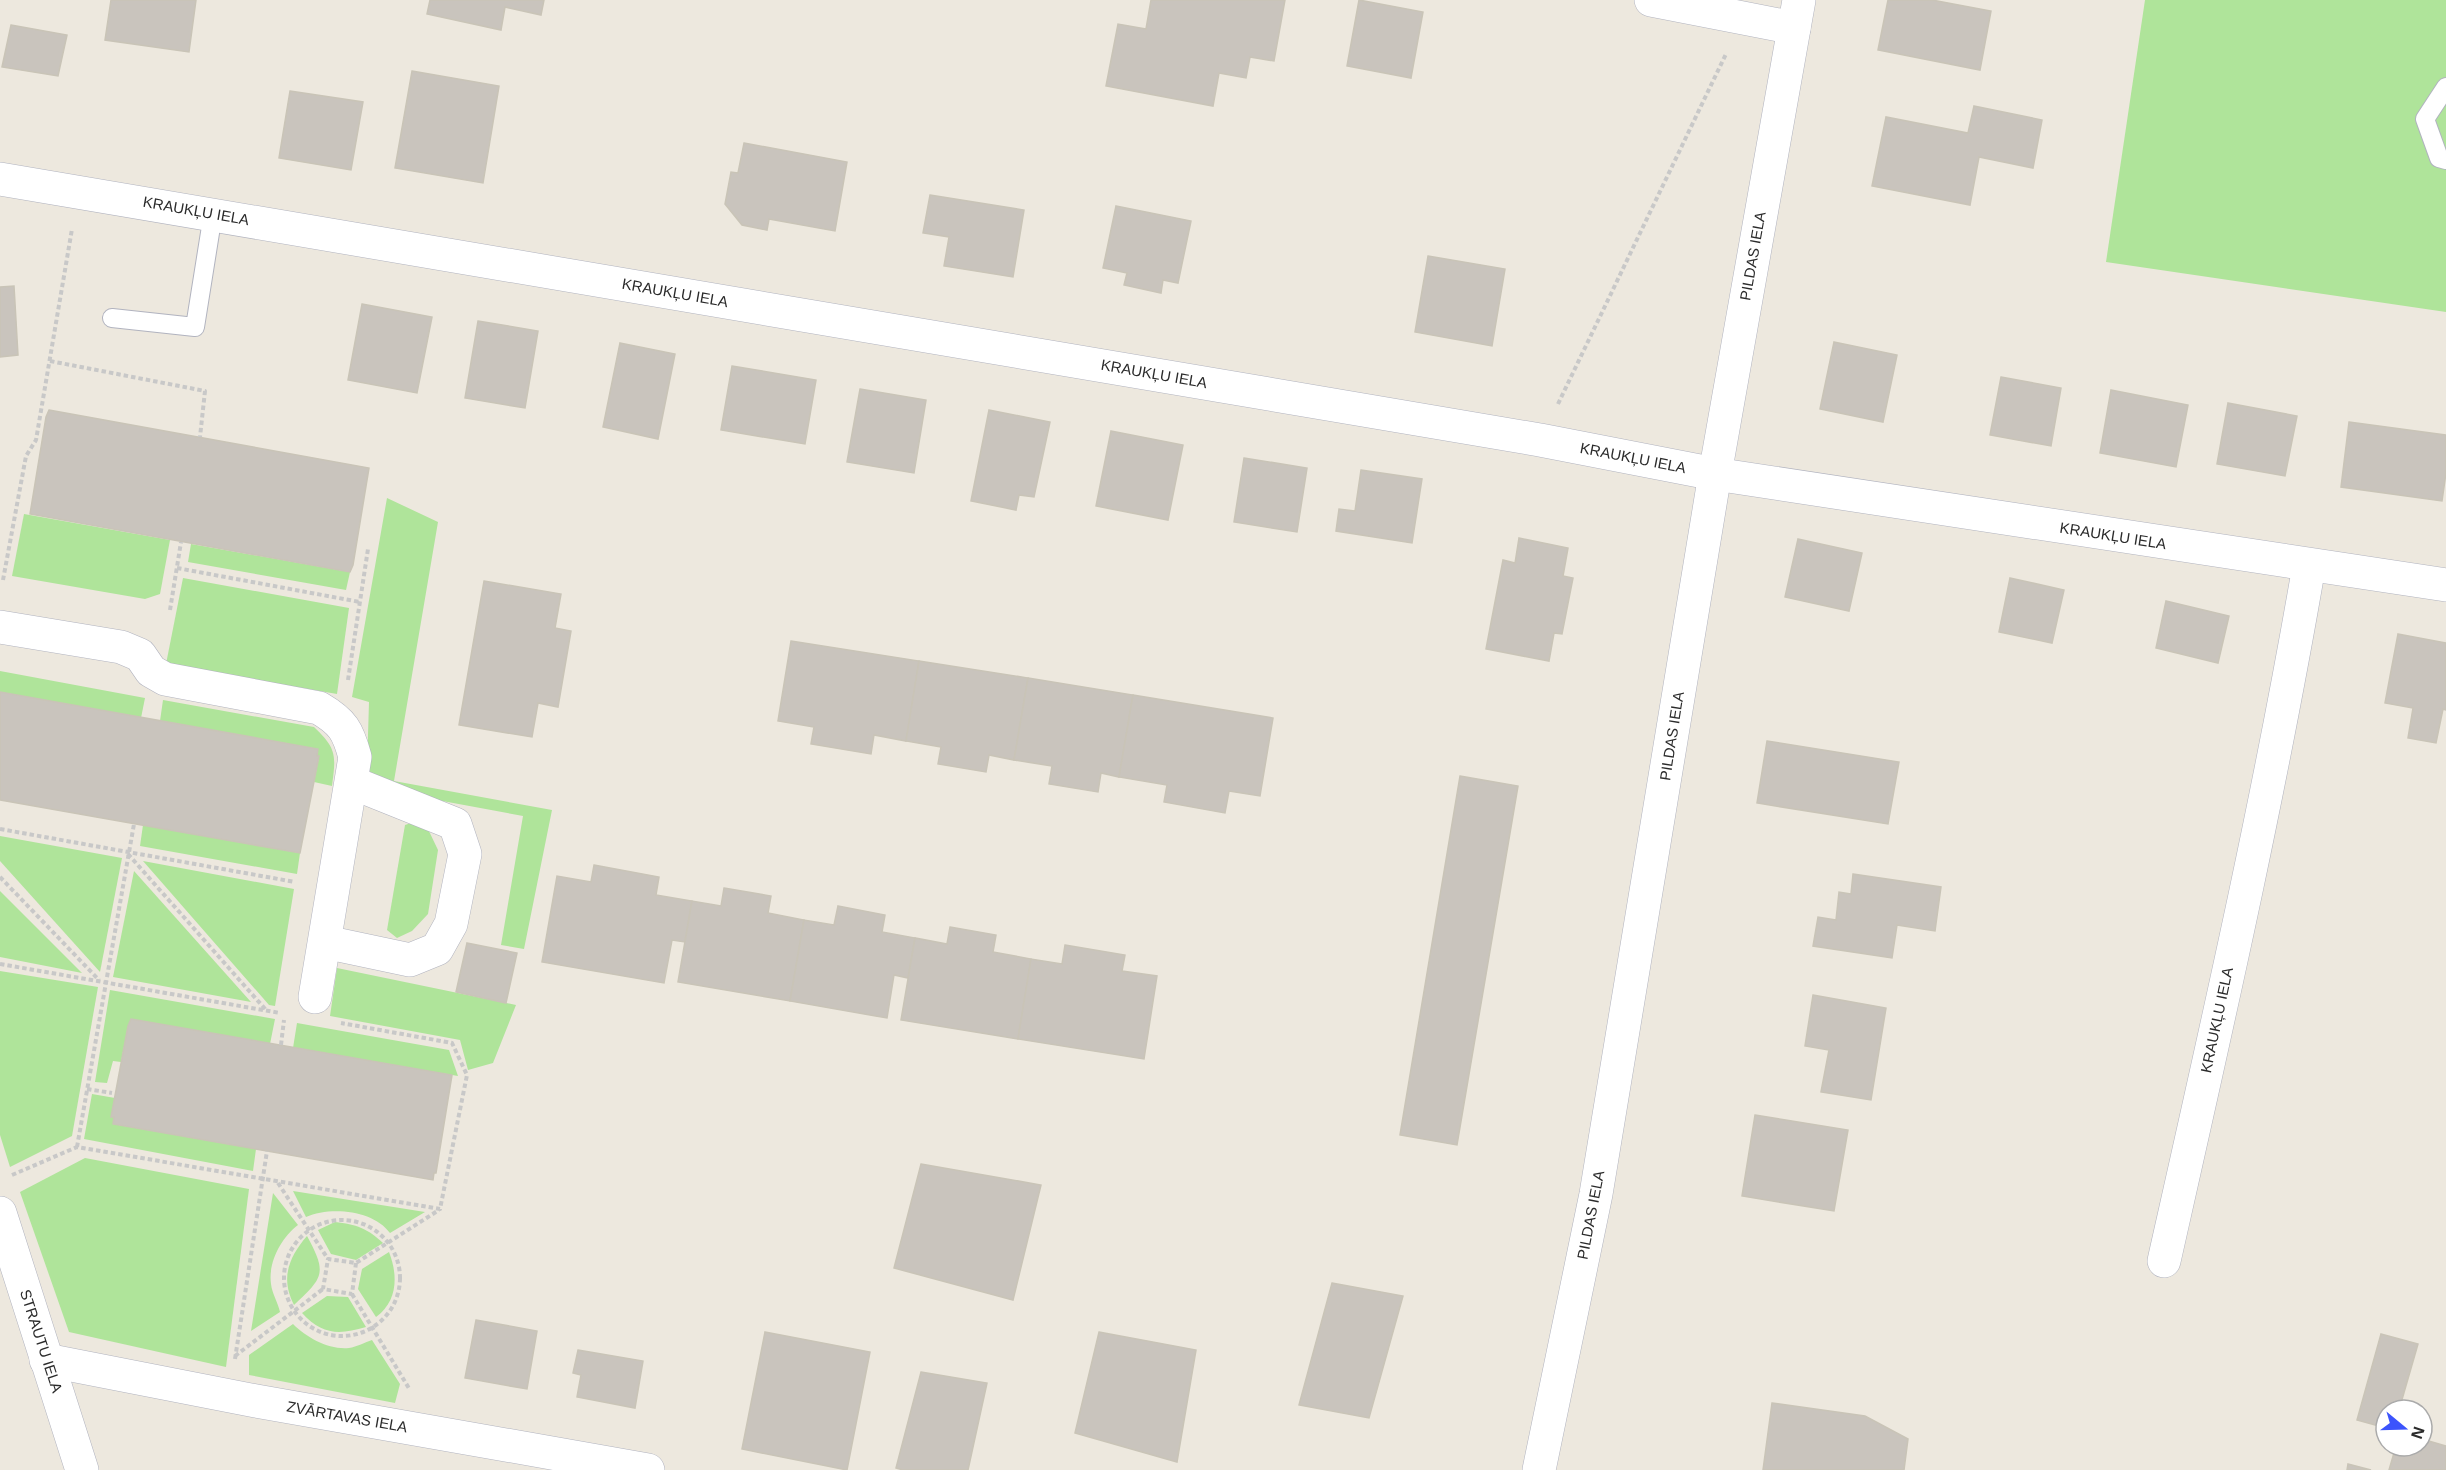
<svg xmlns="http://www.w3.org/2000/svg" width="2446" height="1470" font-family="Helvetica,sans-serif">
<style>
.green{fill:#afe49a}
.building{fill:#c9c4bd;stroke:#c9c4b7;stroke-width:1.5}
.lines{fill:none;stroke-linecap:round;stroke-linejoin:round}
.lane-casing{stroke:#b1b3bf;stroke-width:20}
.street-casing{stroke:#b1b3bf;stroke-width:34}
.path{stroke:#c8c8c8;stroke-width:4;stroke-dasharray:4.5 3;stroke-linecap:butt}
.lane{stroke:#fff;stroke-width:18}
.street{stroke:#fff;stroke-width:33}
.labels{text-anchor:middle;stroke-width:6;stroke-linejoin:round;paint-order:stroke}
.street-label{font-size:15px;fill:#2b2b2b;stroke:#fff}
</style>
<rect width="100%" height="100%" fill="#ede8de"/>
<g class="green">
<path d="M2145 0H2446V312L2106 262Z"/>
<path d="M387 498 438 522 394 781 552 810 524 949 501 945 523 816 437 800 379 784 367 768 369 702 352 697Z"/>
<path d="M24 514 170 540 160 594 145 599 12 576Z"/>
<path d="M191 544 350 572 346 590 188 562Z"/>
<path d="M183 578 349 608 337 694 166 664Z"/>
<path d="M0 671 145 698 141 718 0 692Z"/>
<path d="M163 700 314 727C337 749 336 755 332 786L314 782 319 757 317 756 318 749 160 721Z"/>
<path d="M417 821 427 827 438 850 428 914 412 931 397 938 387 930 405 825Z"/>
<path d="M143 825 300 853 297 874 140 846Z"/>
<path d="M0 836 122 858 100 972 0 861Z"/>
<path d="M143 861 294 889 275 1006 269 1005Z"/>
<path d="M134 871 251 1002 113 977Z"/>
<path d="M0 891 82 973 0 957Z"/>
<path d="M337 968 516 1005 493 1063 468 1070 460 1040 330 1016Z"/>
<path d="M0 971 98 987 72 1136 10 1167 0 1135Z"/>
<path d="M110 990 275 1019 270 1044 131 1019 128 1026 121 1062 113 1061 107 1083 95 1082Z"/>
<path d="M297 1023 449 1050 458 1076 293 1048Z"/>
<path d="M92 1094 115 1098 112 1117H114L113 1124 256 1149 253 1171 84 1139Z"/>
<path d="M85 1158 249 1189 226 1367 69 1332 20 1192Z"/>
<path d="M293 1191 425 1212 390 1233C374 1210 330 1206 306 1217Z"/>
<path d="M273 1193 298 1225C281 1238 268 1262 271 1284 272 1293 278 1303 280 1312L251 1331Z"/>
<path d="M335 1222C356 1224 368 1229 383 1243L356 1260 331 1254 318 1230Z"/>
<path d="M307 1236C327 1273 324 1277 294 1305 280 1278 289 1257 307 1236Z"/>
<path d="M389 1252C398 1275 398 1301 376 1317L358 1289 362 1269Z"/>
<path d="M327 1296 348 1297 366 1327C339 1335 322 1335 302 1313Z"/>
<path d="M293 1324C307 1338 329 1350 349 1348 357 1347 365 1342 372 1340L400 1384 395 1403 249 1375V1355Z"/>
</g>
<g class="building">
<path d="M111 0H196L189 52 105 40Z"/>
<path d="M430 0H544L541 15 505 7 501 30 427 14Z"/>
<path d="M1151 0H1285L1274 61 1250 57 1246 78 1219 73 1213 106 1106 86 1118 24 1146 29Z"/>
<path d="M1359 0 1423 12 1411 78 1347 66Z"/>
<path d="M1888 0H1932L1991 11 1980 70 1878 50Z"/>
<path d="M11 25 67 35 58 76 2 67Z"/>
<path d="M412 71 499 86 483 183 395 168Z"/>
<path d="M290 91 363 102 351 170 279 158Z"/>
<path d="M1974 106 2042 120 2033 168 1979 157 1970 205 1872 186 1886 117 1968 133Z"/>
<path d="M744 143 847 162 835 231 769 219 767 230 742 225 725 204 731 172 738 173Z"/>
<path d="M930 195 1024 210 1013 277 944 266 949 237 923 233Z"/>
<path d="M1116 206 1191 221 1178 283 1163 280 1161 293 1124 285 1127 273 1103 268Z"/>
<path d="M1428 256 1505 269 1492 346 1415 332Z"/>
<path d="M14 286 18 355 0 357V287Z"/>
<path d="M362 304 432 317 417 393 348 380Z"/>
<path d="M478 321 538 331 525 408 465 398Z"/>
<path d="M1834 342 1897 355 1883 422 1820 409Z"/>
<path d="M620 343 675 354 658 439 603 427Z"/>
<path d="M732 366 816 380 805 444 721 430Z"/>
<path d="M2001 377 2061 388 2051 446 1990 435Z"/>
<path d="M860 389 926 400 914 473 847 462Z"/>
<path d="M2111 390 2188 405 2176 467 2100 453Z"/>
<path d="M2228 403 2297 416 2285 476 2217 464Z"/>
<path d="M49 410 369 468 353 565 350 572 30 514 46 417Z"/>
<path d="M989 410 1050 422 1034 497 1019 495 1016 510 971 501Z"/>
<path d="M2349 422 2446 435V473L2442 501 2341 487Z"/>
<path d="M1111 431 1183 445 1168 520 1096 506Z"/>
<path d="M1244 458 1307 468 1297 532 1234 522Z"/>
<path d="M1361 470 1422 479 1412 543 1336 531 1339 509 1355 511Z"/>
<path d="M1519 538 1568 548 1563 576 1573 578 1562 634 1554 633 1549 661 1486 649 1503 560 1515 563Z"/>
<path d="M1798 539 1862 553 1849 611 1785 597Z"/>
<path d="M2010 578 2064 590 2052 643 1999 632Z"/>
<path d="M484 581 561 594 555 628 571 631 558 707 538 703 532 737 459 725Z"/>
<path d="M2166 601 2229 616 2218 663 2156 648Z"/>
<path d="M2398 634 2446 643V710L2443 709 2436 743 2408 738 2413 708 2385 703Z"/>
<path d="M791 641 919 661 906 741 874 735 871 754 811 744 814 727 778 721Z"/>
<path d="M919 661 1028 678 1014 760 989 755 986 772 938 764 941 747 906 741Z"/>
<path d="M1028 678 1133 695 1119 777 1101 773 1098 792 1049 784 1052 766 1014 760Z"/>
<path d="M0 692 318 749 317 756H319L300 853 0 800Z"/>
<path d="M1133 695 1273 718 1260 796 1229 791 1225 813 1164 802 1167 785 1119 777Z"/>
<path d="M1767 741 1899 762 1888 824 1757 803Z"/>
<path d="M1460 776 1518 786 1457 1145 1400 1135Z"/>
<path d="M594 865 659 877 656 895 692 901 685 942 672 940 664 983 542 962 557 876 591 882Z"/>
<path d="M1853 874 1941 887 1935 931 1897 925 1892 958 1813 946 1818 917 1836 920 1839 892 1851 894Z"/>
<path d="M724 888 771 896 768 913 804 920 790 1001 678 982 692 901 721 906Z"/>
<path d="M838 906 885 915 882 932 915 938 908 978 894 975 887 1018 790 1001 804 920 834 925Z"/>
<path d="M950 927 996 935 993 952 1031 959 1018 1039 901 1020 915 938 947 944Z"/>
<path d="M467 943 517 953 506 1003 456 992Z"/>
<path d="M1065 945 1125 955 1122 971 1157 976 1144 1059 1018 1039 1031 959 1062 964Z"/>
<path d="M1813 995 1886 1008 1871 1100 1821 1092 1829 1050 1805 1046Z"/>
<path d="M131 1019 452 1075 436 1173H434L433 1180 113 1124 114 1117H111L128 1026Z"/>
<path d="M1755 1115 1848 1130 1834 1211 1742 1196Z"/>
<path d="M921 1164 1041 1185 1013 1300 894 1268Z"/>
<path d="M1332 1283 1403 1296 1369 1418 1299 1405Z"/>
<path d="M476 1320 537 1331 527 1389 465 1378Z"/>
<path d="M765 1332 870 1352 847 1470 742 1449Z"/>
<path d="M1099 1332 1196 1350 1177 1462 1075 1433Z"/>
<path d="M2381 1334 2418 1344 2399 1410H2386V1428L2357 1420Z"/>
<path d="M578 1350 643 1361 635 1408 577 1397 581 1375 573 1373Z"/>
<path d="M921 1372 987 1383 968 1470H903L896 1468Z"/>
<path d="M1772 1403 1865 1416 1908 1439 1904 1470H1763Z"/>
<path d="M2422 1439 2446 1446V1470H2389L2396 1446H2422Z"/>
<path d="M2348 1464 2371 1470H2347Z"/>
</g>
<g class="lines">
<defs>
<g id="lane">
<path d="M2446 87 2425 119 2439 158 2446 160"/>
<path d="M112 318 195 327 213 214"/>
</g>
<g id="street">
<path d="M1651 0 1794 28"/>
<path d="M0 179 1540 440 1715 474 2446 585"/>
<path d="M0 627 121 647 140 655 151 671 165 679 319 708C343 722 348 731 355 757L315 997"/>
<path d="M325 942 410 960 437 949 451 924 465 854 455 824 353 783"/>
<path d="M0 1213 82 1470"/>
<path d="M2164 1261C2216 1030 2269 799 2309 566"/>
<path d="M46 1360 256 1401 648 1470"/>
<path d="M1539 1470 1596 1194 1715 474 1799 0"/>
</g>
</defs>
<use href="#lane" class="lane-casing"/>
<use href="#street" class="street-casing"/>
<g class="path">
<path d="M50 361 205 391 200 437"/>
<path d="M1558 404 1726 54"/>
<path d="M177 568 360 602"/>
<path d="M3 580 26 456 36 440 72 229"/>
<path d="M170 610 181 542"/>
<path d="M348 680 368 549"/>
<path d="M0 829 295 882"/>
<path d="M128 854 266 1010"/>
<path d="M0 877 99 980"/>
<path d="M0 964 280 1013"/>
<path d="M281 1045 284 1020"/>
<path d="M87 1089 112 1093"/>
<path d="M77 1147 134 824"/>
<path d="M12 1175 77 1147 440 1209 467 1075 452 1043 341 1023"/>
<path d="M278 1183 328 1259"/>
<circle cx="342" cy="1278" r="58"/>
<path d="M356 1263 352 1294 323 1289 328 1259 356 1263 439 1210"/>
<path d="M352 1294 410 1390"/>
<path d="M235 1356 323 1289"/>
<path d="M235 1359 267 1151"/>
</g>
<use href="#lane" class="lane"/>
<use href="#street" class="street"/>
</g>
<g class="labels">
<g class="street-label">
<text transform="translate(196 211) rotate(10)" y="5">KRAUKĻU IELA</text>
<text transform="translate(1753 256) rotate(-80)" y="5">PILDAS IELA</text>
<text transform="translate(675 293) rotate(10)" y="5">KRAUKĻU IELA</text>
<text transform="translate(1154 374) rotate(10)" y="5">KRAUKĻU IELA</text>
<text transform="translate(1633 458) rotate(11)" y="5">KRAUKĻU IELA</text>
<text transform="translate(2113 536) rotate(9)" y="5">KRAUKĻU IELA</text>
<text transform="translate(1672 736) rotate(-81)" y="5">PILDAS IELA</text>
<text transform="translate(2217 1020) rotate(-78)" y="5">KRAUKĻU IELA</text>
<text transform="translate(1591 1215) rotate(-79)" y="5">PILDAS IELA</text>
<text transform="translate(41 1341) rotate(72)" y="5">STRAUTU IELA</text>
<text transform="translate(347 1417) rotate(10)" y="5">ZVĀRTAVAS IELA</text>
</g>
</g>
<g transform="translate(2404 1428) rotate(109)"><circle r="28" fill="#ffffff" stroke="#aaaaaa" stroke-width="1.5"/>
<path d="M0-4.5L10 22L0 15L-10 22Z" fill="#3c54fc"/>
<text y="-9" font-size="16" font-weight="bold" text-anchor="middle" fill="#2b2b2b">N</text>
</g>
</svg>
